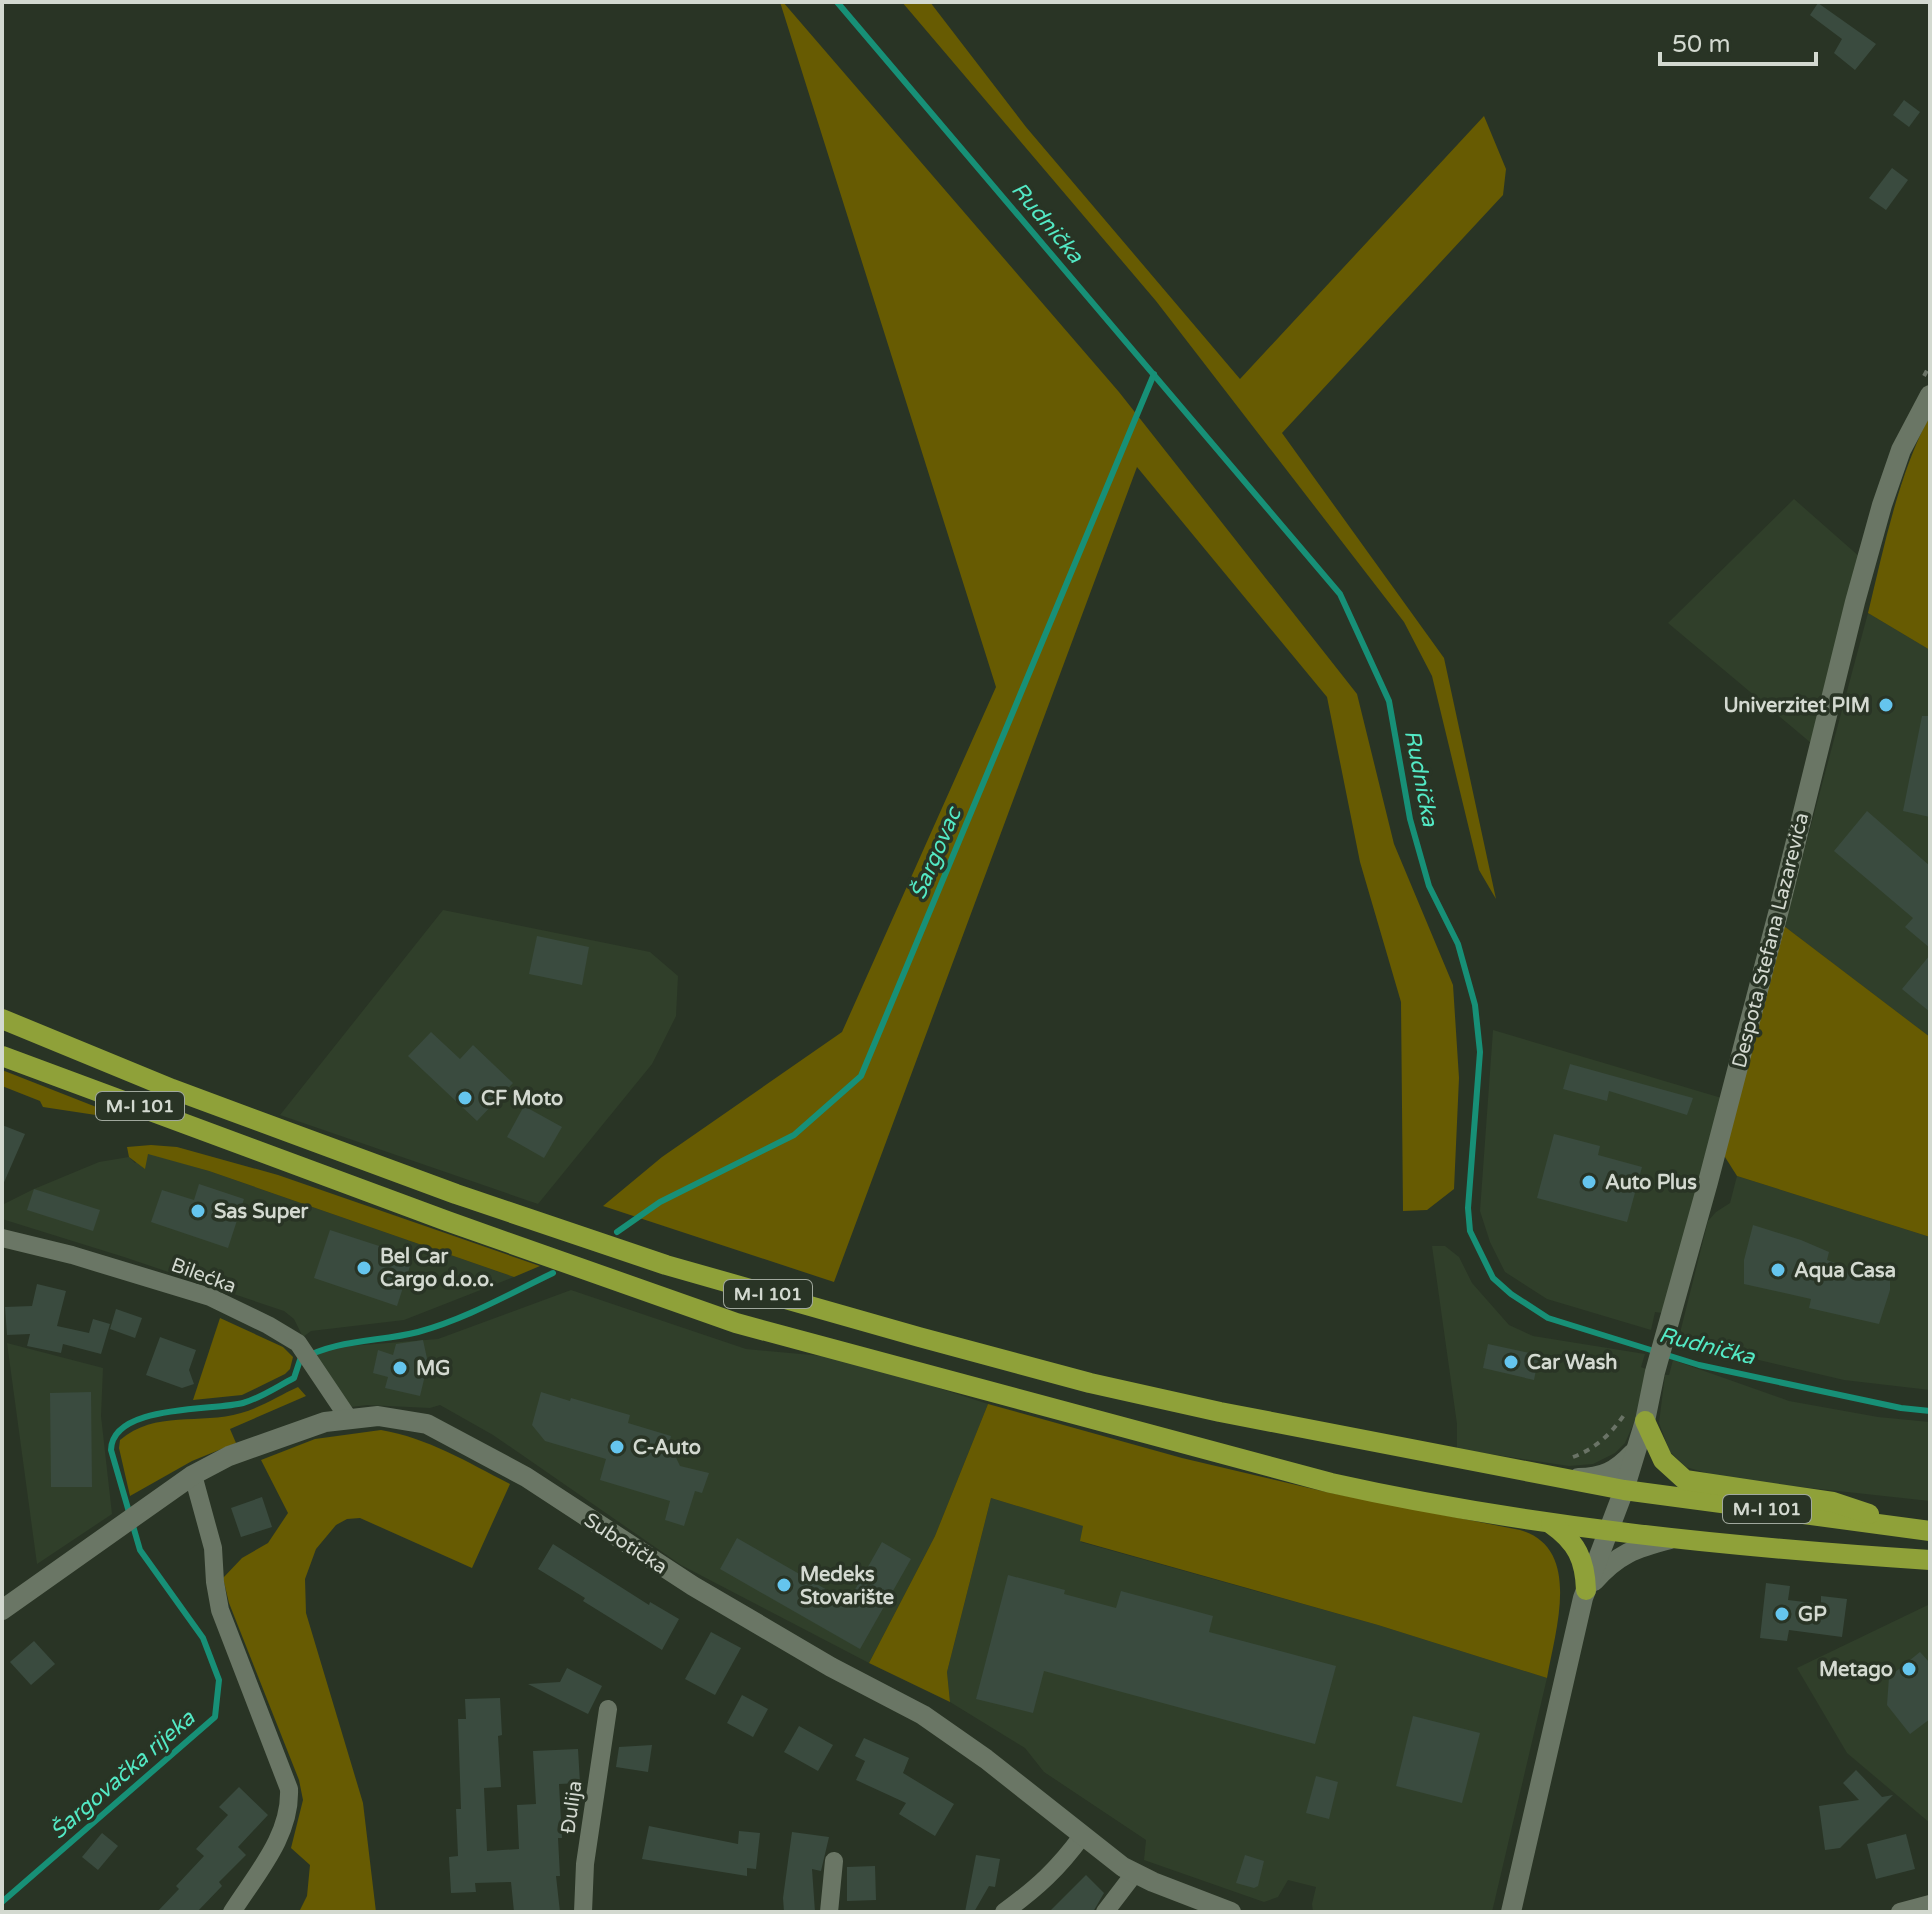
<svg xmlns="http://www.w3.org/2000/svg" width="1932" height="1914" font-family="'Varela Round',sans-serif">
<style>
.built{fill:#303f2a}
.green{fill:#675b02}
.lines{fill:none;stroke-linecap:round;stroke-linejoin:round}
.stream{stroke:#179077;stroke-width:6}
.building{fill:#3a4b3f}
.path{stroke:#6a7366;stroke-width:4;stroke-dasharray:6 6;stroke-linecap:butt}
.minor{stroke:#6a7665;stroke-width:18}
.tertiary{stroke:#6a7665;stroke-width:20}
.primary{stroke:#8fa139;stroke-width:20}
.poi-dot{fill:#65c5ee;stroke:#293425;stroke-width:3}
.labels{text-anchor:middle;stroke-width:7;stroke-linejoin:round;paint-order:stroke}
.shield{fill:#293425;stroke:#a0a89d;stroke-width:2}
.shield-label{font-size:18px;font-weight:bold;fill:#d3d9d0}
.poi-label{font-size:20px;font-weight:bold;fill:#d3d9d0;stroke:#293425;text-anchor:start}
.street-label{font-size:20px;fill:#d3d9d0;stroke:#293425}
.water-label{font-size:22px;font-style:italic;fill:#53e9c5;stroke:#293425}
</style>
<rect width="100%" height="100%" fill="#293425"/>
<g class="built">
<path d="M1794 499 1861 558 1811 743 1668 623Z"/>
<path d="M1868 613 1930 650V1037L1784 926Z"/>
<path d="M443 910 650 952 678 976 676 1016 652 1064 538 1204 280 1115Z"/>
<path d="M1493 1030 1725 1099 1662 1313 1655 1312 1651 1330 1547 1299 1505 1272 1490 1242 1480 1211Z"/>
<path d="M148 1153 209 1171 514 1277 404 1320 311 1331 303 1337 294 1319 284 1311 124 1257 2 1219V1205L34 1189 99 1162 129 1157 135 1163Z"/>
<path d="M1737 1176 1930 1237V1390L1844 1380 1678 1341 1708 1221 1716 1212 1730 1203Z"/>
<path d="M1432 1246H1445L1459 1257 1472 1283 1509 1325 1533 1336 1645 1354 1641 1367 1648 1370 1636 1418 1625 1443 1615 1453 1593 1464 1569 1466 1457 1449V1424Z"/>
<path d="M571 1290 746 1349 845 1358 988 1404 935 1536 869 1663 681 1565 493 1435 440 1405 430 1408 367 1405 351 1407 314 1355 338 1347 438 1339Z"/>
<path d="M7 1343 103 1368 101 1416 112 1514 37 1564Z"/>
<path d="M1673 1360 1789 1401 1878 1417 1930 1422V1501L1727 1479 1686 1467 1670 1452 1659 1423 1665 1375H1669Z"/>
<path d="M991 1498 1084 1526 1081 1542 1378 1625 1547 1678 1492 1912H1313L1312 1904 1316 1887 1288 1880 1278 1897 1264 1902 1144 1860 1146 1840 1044 1772 1025 1748 950 1702 947 1672Z"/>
<path d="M1930 1604V1823L1847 1753 1797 1668Z"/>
</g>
<g class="green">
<path d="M780 2H783L1119 392 1357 694 1394 844 1453 985 1459 1078 1454 1189 1427 1210 1403 1211 1401 1002 1360 862 1327 697 1137 467 834 1282 603 1206 662 1157 842 1032 996 687Z"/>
<path d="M902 2H930L1026 127 1240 379 1484 116 1506 169 1503 195 1282 433 1444 658 1496 899 1479 870 1432 676 1404 622 1156 301Z"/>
<path d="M1930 415V650L1868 613C1884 547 1898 476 1930 415Z"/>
<path d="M1784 926 1930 1037V1237L1737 1176 1725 1157V1148Z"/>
<path d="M2 1070 109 1112V1117L43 1107 40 1101 2 1086Z"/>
<path d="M151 1145 177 1147 278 1175 540 1266 514 1277 209 1171 148 1154 145 1169 129 1157 127 1147Z"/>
<path d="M220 1318 283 1347 293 1357 290 1369 285 1374 242 1395 193 1400Z"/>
<path d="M298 1387 306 1396 230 1429 236 1443 192 1461 130 1496 119 1448 120 1440C155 1410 200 1425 241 1413 260 1408 280 1395 298 1387Z"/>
<path d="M988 1404 1182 1458 1326 1492 1520 1530C1583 1548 1555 1631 1547 1678L1378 1625 1080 1541 1083 1526 991 1498 947 1672 950 1702 869 1663 935 1536Z"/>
<path d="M381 1430C428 1438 467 1462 510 1484L472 1568 360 1518 347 1519 336 1525 316 1549 305 1579 306 1613 363 1803 376 1912H299L307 1896 310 1865 291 1848 303 1800 299 1780 229 1603 223 1578 242 1558 268 1543 288 1513 261 1460 315 1439Z"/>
</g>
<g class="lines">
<g class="stream">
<path d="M837 2 1340 594 1389 701 1410 819 1429 886 1458 944 1475 1005 1480 1052 1468 1208 1470 1231 1493 1278 1511 1294 1548 1318 1699 1365 1901 1408 1930 1411"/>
<path d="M617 1232 660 1202 794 1135 861 1076 1154 374"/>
<path d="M2 1902 215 1717 219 1680 203 1638 140 1550 111 1450C112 1404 213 1411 243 1403 261 1398 278 1386 294 1378L300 1360C336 1339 379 1342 418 1332 466 1319 509 1294 553 1273"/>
</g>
</g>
<g class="building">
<path d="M1818 3 1876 44 1855 70 1834 53 1842 39 1810 15Z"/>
<path d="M1904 100 1920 112 1909 127 1893 115Z"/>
<path d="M1892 168 1908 180 1886 210 1869 198Z"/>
<path d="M1922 716H1930V817L1903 811Z"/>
<path d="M1867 811 1930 866V948L1905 927 1913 918 1834 851Z"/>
<path d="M537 936 589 947 582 985 529 974Z"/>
<path d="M1930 955V1012L1902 989Z"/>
<path d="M431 1032 460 1059 473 1045 513 1083 477 1121 408 1056Z"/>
<path d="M1570 1064 1693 1098 1687 1115 1609 1091 1607 1101 1563 1089Z"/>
<path d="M524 1106 562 1127 544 1158 507 1137Z"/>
<path d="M2 1125 25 1134 2 1187Z"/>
<path d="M1554 1134 1600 1146 1598 1155 1642 1167 1627 1222 1537 1198Z"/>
<path d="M199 1184 244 1199 228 1248 151 1222 162 1190 194 1200Z"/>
<path d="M34 1189 100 1210 93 1231 27 1210Z"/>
<path d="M1753 1225 1801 1240 1829 1252 1827 1260 1856 1271 1890 1275V1290L1879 1324 1809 1308 1811 1299 1744 1284V1260Z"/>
<path d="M330 1230 413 1257 397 1306 314 1278Z"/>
<path d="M37 1284 66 1291 57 1326 89 1333 93 1319 110 1324 101 1354 63 1344 61 1353 27 1346 30 1334 7 1335 5 1307 32 1306Z"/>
<path d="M116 1309 142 1318 135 1338 110 1329Z"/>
<path d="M160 1337 196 1350 189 1370 194 1384 182 1388 146 1375Z"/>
<path d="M423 1340 428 1363 420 1396 385 1388 388 1377 373 1373 378 1350 393 1355 396 1344Z"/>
<path d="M1488 1344 1539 1355 1534 1380 1483 1368Z"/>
<path d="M91 1392 92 1487H51L50 1393Z"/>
<path d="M541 1392 570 1401 571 1398 630 1415 628 1423 671 1436 669 1443 680 1466 709 1473 702 1493 695 1491 684 1526 665 1520 670 1501 600 1480 606 1459 545 1441 532 1425Z"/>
<path d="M262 1497 272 1527 241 1537 231 1508Z"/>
<path d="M737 1538 848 1602 882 1542 911 1559 860 1649 720 1569Z"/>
<path d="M553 1544 649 1605 650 1602 679 1619 662 1650 583 1601 585 1598 538 1569Z"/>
<path d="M1008 1575 1065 1590 1064 1594 1116 1608 1121 1591 1213 1616 1209 1632 1336 1666 1315 1744 1044 1671 1033 1713 976 1699Z"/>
<path d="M1766 1583 1790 1586 1788 1600 1821 1604V1596L1847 1599 1842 1637 1789 1630 1787 1641 1760 1638Z"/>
<path d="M711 1632 741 1648 715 1695 685 1679Z"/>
<path d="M34 1641 55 1664 31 1685 10 1662Z"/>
<path d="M1920 1652 1930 1663V1719L1910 1734 1887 1705 1889 1677Z"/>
<path d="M567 1668 602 1686 588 1714 528 1684 560 1682Z"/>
<path d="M742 1695 768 1709 753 1737 727 1723Z"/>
<path d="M500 1698 502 1735 498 1736 501 1787 484 1788 487 1851 519 1849 517 1805 536 1804 533 1751 578 1749 580 1783 559 1784 562 1838H558L560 1876H556L560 1912H514L511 1882 475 1883 476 1892 451 1893 449 1857 458 1856 456 1809H461L458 1719H466L465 1699Z"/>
<path d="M1413 1716 1480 1733 1462 1803 1396 1786Z"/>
<path d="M799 1726 833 1745 818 1771 784 1752Z"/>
<path d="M864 1738 909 1758 903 1773 954 1804 935 1836 899 1814 906 1803 856 1780 865 1761 855 1756Z"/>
<path d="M652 1745 648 1772 616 1767 619 1747Z"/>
<path d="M1856 1770 1882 1797 1893 1795 1840 1848 1825 1850 1819 1806 1859 1800 1843 1783Z"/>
<path d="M1316 1776 1338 1782 1329 1819 1306 1813Z"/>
<path d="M239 1787 268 1815 238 1847 246 1855 219 1882 222 1886 197 1912H157L179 1889 176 1886 204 1856 196 1849 228 1815 219 1807Z"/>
<path d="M649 1826 738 1844 739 1831 760 1833 756 1869 747 1868V1876L642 1859Z"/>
<path d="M792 1832 829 1837 821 1871 812 1869 815 1912H784L783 1898Z"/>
<path d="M102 1833 118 1846 98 1870 82 1857Z"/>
<path d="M1906 1834 1915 1869 1876 1879 1867 1844Z"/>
<path d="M976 1855 1000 1859 995 1887 989 1886 974 1912H965Z"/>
<path d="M1245 1855 1264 1861 1258 1886 1254 1888 1236 1883Z"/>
<path d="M875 1866 876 1900 847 1901V1867Z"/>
<path d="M1086 1875 1104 1893 1093 1912H1049Z"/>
</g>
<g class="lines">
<g class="path">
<path d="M1924 376 1930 365"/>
<path d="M1573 1457C1597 1448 1612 1433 1626 1412"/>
</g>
<g class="minor">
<path d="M2 1238 72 1255 210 1297 268 1325 298 1343 349 1419"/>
<path d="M193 1475 213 1548 215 1582 220 1610 289 1789C291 1836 256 1874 232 1912"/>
<path d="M583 1912 585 1864 608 1709"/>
<path d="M829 1912 834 1861"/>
<path d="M1004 1912C1037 1888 1058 1869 1082 1836"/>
<path d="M1105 1912 1134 1874"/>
<path d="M1900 1912 1930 1904"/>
</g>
<g class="tertiary">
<path d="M1578 1478C1603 1478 1616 1471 1633 1453"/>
<path d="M1594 1581C1618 1554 1635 1548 1670 1539"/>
<path d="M2 1610 193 1475 229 1456 325 1422 378 1416 427 1424 526 1477 693 1586 831 1667 923 1715 986 1759 1123 1867 1153 1882 1231 1912"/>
<path d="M1511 1912 1583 1598 1624 1490 1645 1421 1655 1372 1708 1182 1780 906 1855 602 1882 505 1901 450 1930 395"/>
</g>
<g class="primary">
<path d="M2 1019 172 1089 456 1194 666 1265 919 1337 1090 1383 1220 1412 1624 1490 1930 1531"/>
<path d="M2 1056 447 1221 736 1323 1331 1483C1528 1527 1729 1547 1930 1560"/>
<path d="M1645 1421 1663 1460 1685 1480 1833 1502 1869 1514"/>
<path d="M1551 1524C1577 1542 1585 1560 1586 1590"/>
</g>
</g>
<g class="poi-dot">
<circle cx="1886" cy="705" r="8"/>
<circle cx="465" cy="1098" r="8"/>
<circle cx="1589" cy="1182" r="8"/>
<circle cx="198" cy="1211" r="8"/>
<circle cx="364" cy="1268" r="8"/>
<circle cx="1778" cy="1270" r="8"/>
<circle cx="1511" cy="1362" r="8"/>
<circle cx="400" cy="1368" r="8"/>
<circle cx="617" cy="1447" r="8"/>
<circle cx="784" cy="1585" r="8"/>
<circle cx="1782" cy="1614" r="8"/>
<circle cx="1909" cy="1669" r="8"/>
</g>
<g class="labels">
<g class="shield">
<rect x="96" y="1092" width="88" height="28" rx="6"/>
<rect x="724" y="1280" width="88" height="28" rx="6"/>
<rect x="1723" y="1495" width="88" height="28" rx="6"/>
</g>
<g class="shield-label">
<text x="140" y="1112">M-I 101</text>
<text x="768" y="1300">M-I 101</text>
<text x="1767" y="1515">M-I 101</text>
</g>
<g class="poi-label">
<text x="1870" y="712" text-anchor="end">Univerzitet PIM</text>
<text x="481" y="1105">CF Moto</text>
<text x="1605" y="1189">Auto Plus</text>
<text x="214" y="1218">Sas Super</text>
<text x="380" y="1263">Bel Car<tspan x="380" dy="23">Cargo d.o.o.</tspan></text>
<text x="1794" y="1277">Aqua Casa</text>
<text x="1527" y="1369">Car Wash</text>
<text x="416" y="1375">MG</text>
<text x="633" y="1454">C-Auto</text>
<text x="800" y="1581">Medeks<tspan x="800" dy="23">Stovarište</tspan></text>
<text x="1798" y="1621">GP</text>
<text x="1893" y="1676" text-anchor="end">Metago</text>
</g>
<g class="street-label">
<text transform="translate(1770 940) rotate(-76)" y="7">Despota Stefana Lazarevića</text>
<text transform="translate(204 1275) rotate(20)" y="7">Bilećka</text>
<text transform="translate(626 1543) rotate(33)" y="7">Subotička</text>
<text transform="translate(571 1807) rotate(-82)" y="7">Đulija</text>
</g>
<g class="water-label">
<text transform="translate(1048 222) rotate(50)" y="8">Rudnička</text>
<text transform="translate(1422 778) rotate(79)" y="8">Rudnička</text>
<text transform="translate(935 853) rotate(-67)" y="8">Šargovac</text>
<text transform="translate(1707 1345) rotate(14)" y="8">Rudnička</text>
<text transform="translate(122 1774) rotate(-41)" y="8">Šargovačka rijeka</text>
</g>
</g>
<rect width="1932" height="1914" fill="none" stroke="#d3d9d0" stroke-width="8"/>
<path d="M1660 52v12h156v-12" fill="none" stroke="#d3d9d0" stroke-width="4"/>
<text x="1672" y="52" font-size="24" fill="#d3d9d0" stroke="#293425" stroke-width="6" paint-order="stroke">50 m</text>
</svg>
